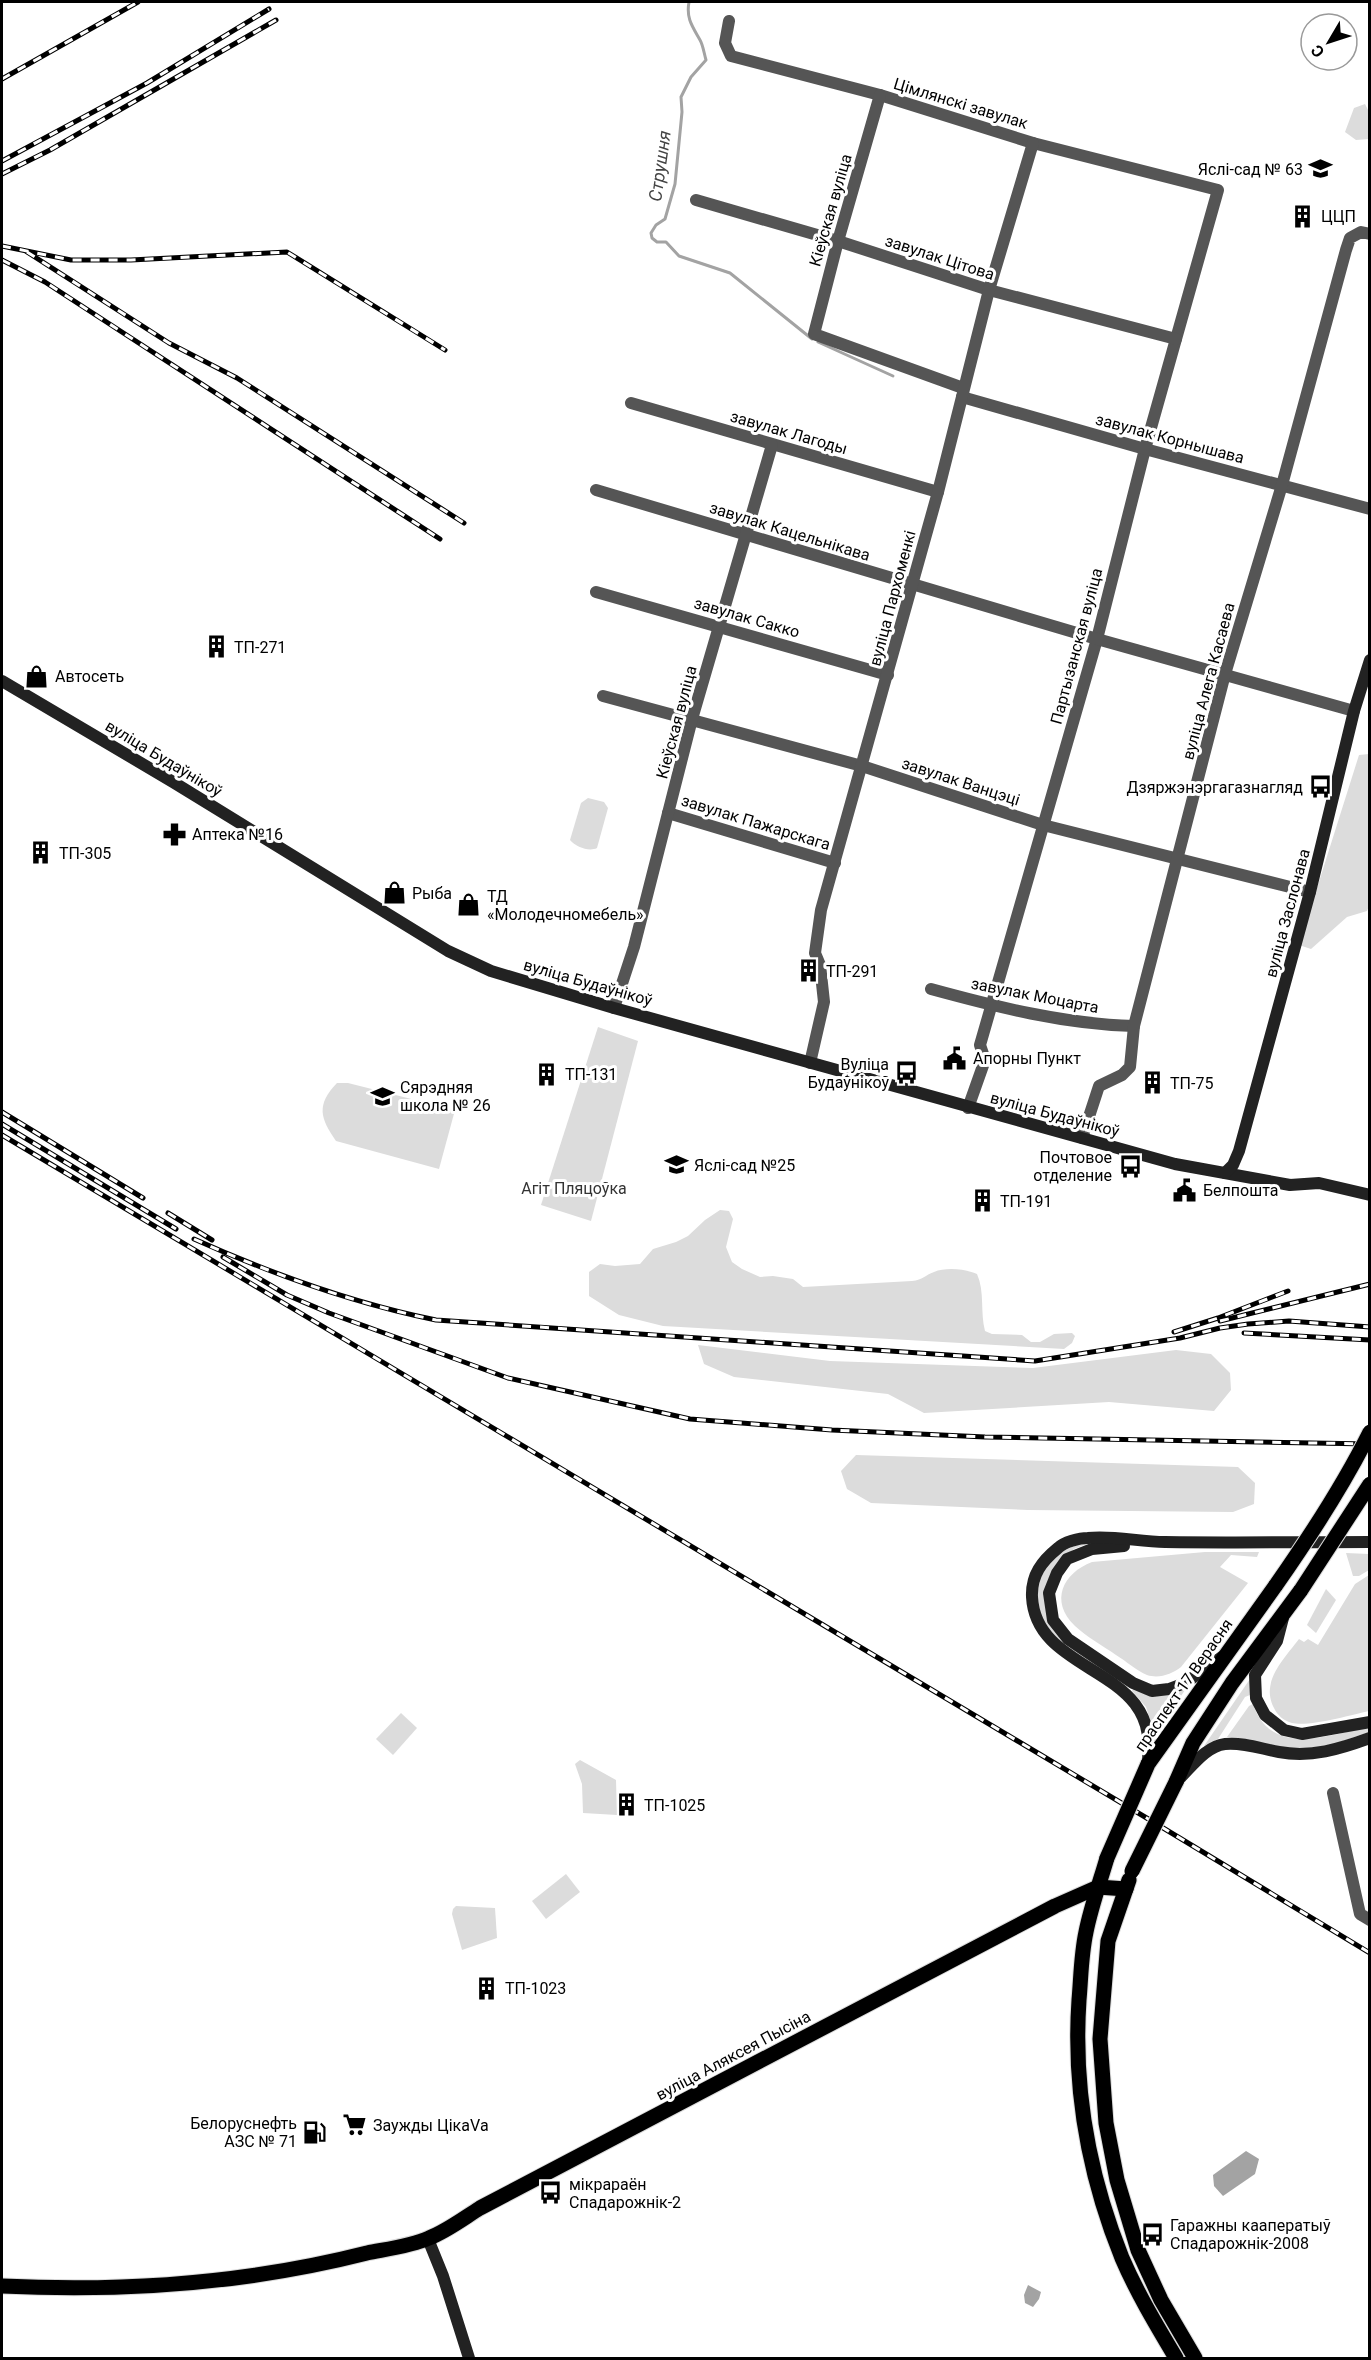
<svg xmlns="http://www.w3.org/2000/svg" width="1371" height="2360" font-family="Roboto,sans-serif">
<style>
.green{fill:#dcdcdc}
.water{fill:#a3a3a3}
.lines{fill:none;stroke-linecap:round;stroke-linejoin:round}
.stream{stroke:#a3a3a3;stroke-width:3}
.primary-casing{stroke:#dbdbdb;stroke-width:17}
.minor{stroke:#555;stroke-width:12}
.secondary{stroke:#222;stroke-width:12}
.primary{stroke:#000;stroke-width:15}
.rail-casing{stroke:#000;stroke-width:5}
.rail{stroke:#fff;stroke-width:3;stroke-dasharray:9;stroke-linecap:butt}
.primary-bridge-casing{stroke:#dbdbdb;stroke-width:17;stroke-linecap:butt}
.primary-bridge{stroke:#000;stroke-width:15}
.labels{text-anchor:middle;stroke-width:6;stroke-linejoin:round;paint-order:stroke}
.street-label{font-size:16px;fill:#000;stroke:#fff}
.poi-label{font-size:16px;fill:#000;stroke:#fff;text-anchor:start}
.park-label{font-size:16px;fill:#333;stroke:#fff}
.water-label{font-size:18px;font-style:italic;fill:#444;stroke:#fff}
</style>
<rect width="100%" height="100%" fill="#fff"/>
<g class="green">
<path d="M1365 104 1369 112V139L1356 140 1345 132 1354 108Z"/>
<path d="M1369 754V906L1367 911 1347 917 1311 949 1299 945 1359 755Z"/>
<path d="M588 798 604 802 608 808 597 848C589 852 576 847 570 840L581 803Z"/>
<path d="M598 1027 638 1041 591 1221 541 1205Z"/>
<path d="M337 1083H348L455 1110 439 1169 336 1141C320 1118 316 1105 337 1083Z"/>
<path d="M720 1210 729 1211 733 1219 726 1247 732 1262 742 1269 760 1277 773 1276 793 1279 803 1287 912 1281C923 1280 925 1275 934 1272 946 1267 966 1269 977 1274 985 1292 980 1312 985 1331L992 1334 1022 1335 1031 1342H1040L1054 1334 1072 1333 1075 1336 1072 1343 1064 1349 663 1326 619 1315 589 1296V1272L600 1264 615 1266 640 1264 653 1249 676 1242 688 1236 705 1220Z"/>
<path d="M698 1345 830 1361 1033 1368 1176 1350 1211 1354 1230 1373 1231 1390 1214 1411 1109 1402 924 1413 888 1394 734 1377 704 1364Z"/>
<path d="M856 1455 1238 1467 1255 1483 1254 1504 1233 1512 1028 1510 871 1503 847 1489 841 1471Z"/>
<path d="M1086 1542 1087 1544 1074 1549 1054 1567 1048 1580 1045 1594 1051 1622 1129 1684 1126 1688C1094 1665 1022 1631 1039 1581 1048 1556 1062 1550 1086 1542Z"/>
<path d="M1205 1552H1259L1257 1557 1231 1555 1220 1567 1248 1583 1181 1667C1172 1674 1159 1679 1147 1675 1137 1671 1126 1661 1116 1655 1103 1646 1087 1637 1075 1626 1049 1601 1063 1573 1092 1562Z"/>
<path d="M1346 1553 1369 1554V1570L1359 1576H1353Z"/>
<path d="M1369 1575V1711C1351 1715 1309 1727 1292 1723 1284 1721 1277 1715 1274 1708 1260 1682 1284 1659 1299 1639L1304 1642 1308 1639 1318 1645 1355 1584Z"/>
<path d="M1326 1589 1336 1600 1316 1633 1307 1625Z"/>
<path d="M1250 1679V1695L1245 1697 1218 1739 1204 1746Z"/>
<path d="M1134 1688 1170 1694 1185 1690 1155 1735 1146 1707 1132 1691Z"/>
<path d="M1253 1704C1271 1758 1328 1735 1369 1727V1732L1328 1746 1294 1749 1227 1737 1249 1706Z"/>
<path d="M401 1713 417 1728 393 1755 376 1739Z"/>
<path d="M580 1760 616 1780 617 1815 583 1813 582 1784 575 1764Z"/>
<path d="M566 1874 580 1892 546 1919 532 1901Z"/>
<path d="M456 1906 495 1908 497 1938 462 1950 452 1914 453 1909Z"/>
</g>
<g class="water">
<path d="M1246 2151 1259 2159 1255 2174 1223 2196 1214 2186 1213 2175Z"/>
<path d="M1028 2285 1041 2292 1039 2299 1033 2307 1025 2303 1024 2295Z"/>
</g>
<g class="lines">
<g class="stream">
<path d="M689 2C686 18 692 26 700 40 703 45 704 53 706 60L691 77 681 97 682 112 675 184 665 219 656 225 651 233 652 238 657 242H666L679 256 730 273 812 339"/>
<path d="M818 342 893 376"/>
</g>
<defs>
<g id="primary">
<path d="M1148 1764 1276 1585"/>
<path d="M1176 1782 1193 1743 1232 1683 1301 1590"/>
<path d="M1107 1858C1100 1882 1091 1907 1086 1932 1081 1955 1081 1978 1079 2000 1073 2089 1089 2176 1122 2258 1137 2293 1157 2326 1176 2358"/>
<path d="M1129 1880 1108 1941 1100 2039 1106 2123 1117 2180 1138 2250 1161 2300 1195 2358"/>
<path d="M2 2286C123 2292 249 2283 367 2253 387 2249 411 2246 429 2238 447 2231 464 2218 480 2208L1055 1906 1098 1887 1126 1889"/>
</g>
</defs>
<use href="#primary" class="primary-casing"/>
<g class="minor">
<path d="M729 21 725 43 731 56 880 95 1033 143 1218 190 1145 449 1097 639 980 1045 985 1060 968 1108"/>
<path d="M880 95 838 241 814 334 963 388"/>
<path d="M696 200 838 241 989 290 1176 339"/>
<path d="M962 397 1145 449 1370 509"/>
<path d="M631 403 938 492"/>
<path d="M596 490 1097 639 1354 711"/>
<path d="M596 592 888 675"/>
<path d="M603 696 862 766 1043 825 1310 892"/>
<path d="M668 813 835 863"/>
<path d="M931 989C997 1007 1064 1024 1134 1026"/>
<path d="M614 1008 634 947 692 719 772 445"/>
<path d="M810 1063 824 1002 820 965 815 953 821 910 938 492 989 290 1033 143"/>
<path d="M1082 1138 1099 1086 1122 1075 1130 1067 1134 1026 1225 674 1282 485 1346 250 1350 238 1361 232 1370 234"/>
<path d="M1333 1793 1360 1914 1370 1920"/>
</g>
<g class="secondary">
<path d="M2 681 173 782 448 951 491 971 614 1008 1175 1164 1290 1185 1319 1183 1370 1195"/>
<path d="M1225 1173 1233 1165 1239 1151 1310 892 1354 711 1370 660"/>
<path d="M1124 1546 1092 1549 1067 1559 1057 1573 1049 1593 1053 1620 1068 1639 1133 1683 1152 1691 1169 1689 1185 1683 1222 1657"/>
<path d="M1283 1618 1277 1641 1255 1675 1256 1698 1265 1715 1284 1730 1302 1734 1370 1722"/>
<path d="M1148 1764C1149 1741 1150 1724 1135 1704 1105 1665 1035 1656 1032 1597 1031 1575 1042 1561 1058 1548 1064 1542 1079 1538 1088 1538 1112 1535 1140 1542 1165 1542 1233 1543 1301 1542 1370 1542"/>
<path d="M1181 1777C1193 1765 1207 1746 1225 1744 1243 1742 1262 1749 1279 1752 1311 1758 1340 1749 1370 1738"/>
<path d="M428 2239 443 2276 469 2358"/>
</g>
<use href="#primary" class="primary"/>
<defs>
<g id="rail">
<path d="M2 79 138 2"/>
<path d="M2 161 147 83 269 9"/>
<path d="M2 174 50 150 276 20"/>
<path d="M2 246 71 260H131L287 252 445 350"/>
<path d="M27 252 169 343 237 378 464 523"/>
<path d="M2 260 45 282 440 539"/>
<path d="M2 1112 143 1198"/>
<path d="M2 1124 176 1229"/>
<path d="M2 1135 1145 1817 1370 1953"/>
<path d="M168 1213 212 1240"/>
<path d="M194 1239C272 1274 352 1303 436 1320L1035 1361 1180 1338 1220 1328 1248 1324 1289 1321 1370 1327"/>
<path d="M223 1257 287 1295 329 1313 508 1378 690 1419 832 1430 985 1437 1370 1444"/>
<path d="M1220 1321 1370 1284"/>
<path d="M1174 1332 1218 1318 1288 1291"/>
<path d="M1244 1333 1370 1340"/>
</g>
</defs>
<use href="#rail" class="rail-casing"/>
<use href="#rail" class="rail"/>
<defs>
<g id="primary-bridge">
<path d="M1276 1585C1311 1535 1343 1486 1370 1432"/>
<path d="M1301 1590 1370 1484"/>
<path d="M1107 1858 1148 1764"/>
<path d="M1132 1871 1176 1782"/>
</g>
</defs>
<use href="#primary-bridge" class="primary-bridge-casing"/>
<use href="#primary-bridge" class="primary-bridge"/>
</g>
<defs>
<symbol id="school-bare" viewBox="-9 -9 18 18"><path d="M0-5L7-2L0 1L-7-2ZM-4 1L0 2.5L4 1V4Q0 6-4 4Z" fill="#000" stroke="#fff" stroke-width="2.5" paint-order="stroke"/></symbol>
<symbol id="building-bare" viewBox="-9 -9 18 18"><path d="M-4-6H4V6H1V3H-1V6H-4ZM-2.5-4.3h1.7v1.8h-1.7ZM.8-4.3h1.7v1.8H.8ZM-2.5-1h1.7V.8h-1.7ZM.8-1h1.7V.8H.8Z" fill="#000" stroke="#fff" stroke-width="2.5" paint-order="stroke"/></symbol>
<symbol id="shop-bare" viewBox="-9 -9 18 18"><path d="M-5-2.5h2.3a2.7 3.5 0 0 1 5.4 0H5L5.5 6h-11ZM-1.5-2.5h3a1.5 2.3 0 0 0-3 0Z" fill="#000" stroke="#fff" stroke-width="2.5" paint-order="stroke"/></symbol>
<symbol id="bus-bare" viewBox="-9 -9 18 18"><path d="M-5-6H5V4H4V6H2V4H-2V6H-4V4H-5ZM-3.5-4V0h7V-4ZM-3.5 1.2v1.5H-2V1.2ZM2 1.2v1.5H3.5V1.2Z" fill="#000" stroke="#fff" stroke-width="2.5" paint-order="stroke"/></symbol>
<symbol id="pharmacy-bare" viewBox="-9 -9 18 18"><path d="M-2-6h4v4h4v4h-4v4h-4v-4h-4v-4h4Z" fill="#000" stroke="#fff" stroke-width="2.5" paint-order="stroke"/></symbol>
<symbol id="civic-bare" viewBox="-9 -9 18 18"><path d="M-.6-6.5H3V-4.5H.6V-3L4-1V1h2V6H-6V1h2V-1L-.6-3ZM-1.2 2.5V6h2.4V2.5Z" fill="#000" stroke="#fff" stroke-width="2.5" paint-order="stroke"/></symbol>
<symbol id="supermarket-bare" viewBox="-9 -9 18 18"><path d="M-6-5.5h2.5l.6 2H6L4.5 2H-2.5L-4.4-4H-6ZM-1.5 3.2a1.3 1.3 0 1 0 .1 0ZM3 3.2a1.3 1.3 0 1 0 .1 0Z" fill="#000" stroke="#fff" stroke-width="2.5" paint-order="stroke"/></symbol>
<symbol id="fuel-bare" viewBox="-9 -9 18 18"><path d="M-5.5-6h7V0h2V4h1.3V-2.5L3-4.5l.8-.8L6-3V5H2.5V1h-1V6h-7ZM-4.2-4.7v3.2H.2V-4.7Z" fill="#000" stroke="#fff" stroke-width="2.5" paint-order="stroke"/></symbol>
</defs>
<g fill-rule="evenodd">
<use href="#school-bare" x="1304" y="152" width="33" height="33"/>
<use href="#building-bare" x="1286" y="200" width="33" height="33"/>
<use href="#building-bare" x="200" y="630" width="33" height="33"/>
<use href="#shop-bare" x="20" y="660" width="33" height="33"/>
<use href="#bus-bare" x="1304" y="770" width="33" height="33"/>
<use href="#pharmacy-bare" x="158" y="818" width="33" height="33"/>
<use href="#building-bare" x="24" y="836" width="33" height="33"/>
<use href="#shop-bare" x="378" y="876" width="33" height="33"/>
<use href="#shop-bare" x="452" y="888" width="33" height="33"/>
<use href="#building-bare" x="792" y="954" width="33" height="33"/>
<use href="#civic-bare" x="938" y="1042" width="33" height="33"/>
<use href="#bus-bare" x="890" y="1056" width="33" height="33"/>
<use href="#building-bare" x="530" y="1058" width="33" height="33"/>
<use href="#building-bare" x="1136" y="1066" width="33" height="33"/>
<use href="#school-bare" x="366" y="1080" width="33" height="33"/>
<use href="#school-bare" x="660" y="1148" width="33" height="33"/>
<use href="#bus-bare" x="1114" y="1150" width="33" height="33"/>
<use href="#civic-bare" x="1168" y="1174" width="33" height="33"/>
<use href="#building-bare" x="966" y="1184" width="33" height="33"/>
<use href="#building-bare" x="610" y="1788" width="33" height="33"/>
<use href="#building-bare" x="470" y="1972" width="33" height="33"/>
<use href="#supermarket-bare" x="338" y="2108" width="33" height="33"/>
<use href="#fuel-bare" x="298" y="2116" width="33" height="33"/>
<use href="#bus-bare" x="534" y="2176" width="33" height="33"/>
<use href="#bus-bare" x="1136" y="2218" width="33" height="33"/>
</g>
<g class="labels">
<g class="street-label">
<text transform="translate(961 103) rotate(17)" y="6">Цімлянскі завулак</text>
<text transform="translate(830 210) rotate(-74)" y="6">Кіеўская вуліца</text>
<text transform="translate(940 257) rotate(18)" y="6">завулак Цітова</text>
<text transform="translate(789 432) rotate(16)" y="6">завулак Лагоды</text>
<text transform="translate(1170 438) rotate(15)" y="6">завулак Корнышава</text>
<text transform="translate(790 531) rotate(17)" y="6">завулак Кацельнікава</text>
<text transform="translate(892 598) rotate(-75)" y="6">вуліца Пархоменкі</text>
<text transform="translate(747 617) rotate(16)" y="6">завулак Сакко</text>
<text transform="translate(1076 646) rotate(-75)" y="6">Партызанская вуліца</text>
<text transform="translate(1208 681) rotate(-75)" y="6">вуліца Алега Касаева</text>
<text transform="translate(676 722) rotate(-75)" y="6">Кіеўская вуліца</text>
<text transform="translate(164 758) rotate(31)" y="6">вуліца Будаўнікоў</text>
<text transform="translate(961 781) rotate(18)" y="6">завулак Ванцэці</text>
<text transform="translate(756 822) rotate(17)" y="6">завулак Пажарскага</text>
<text transform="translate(1287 913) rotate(-75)" y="6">вуліца Заслонава</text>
<text transform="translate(588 982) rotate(16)" y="6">вуліца Будаўнікоў</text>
<text transform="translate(1035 995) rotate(11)" y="6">завулак Моцарта</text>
<text transform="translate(1055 1114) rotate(15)" y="6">вуліца Будаўнікоў</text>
<text transform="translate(1183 1685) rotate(-55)" y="6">праспект 17 Верасня</text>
<text transform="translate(733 2055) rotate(-28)" y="6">вуліца Аляксея Пысіна</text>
</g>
<g class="poi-label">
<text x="1303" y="175" text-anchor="end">Яслі-сад № 63</text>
<text x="1321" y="222">ЦЦП</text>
<text x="234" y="653">ТП-271</text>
<text x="55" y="682">Автосеть</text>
<text x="1303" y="793" text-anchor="end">Дзяржэнэргагазнагляд</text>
<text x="192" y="840">Аптека №16</text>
<text x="59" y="859">ТП-305</text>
<text x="412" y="899">Рыба</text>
<text x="487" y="902">ТД<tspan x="487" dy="18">«Молодечномебель»</tspan></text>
<text x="826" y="977">ТП-291</text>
<text x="973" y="1064">Апорны Пункт</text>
<text x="889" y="1070" text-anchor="end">Вуліца<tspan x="889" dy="18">Будаўнікоў</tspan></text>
<text x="565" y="1080">ТП-131</text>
<text x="1170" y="1089">ТП-75</text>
<text x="400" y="1093">Сярэдняя<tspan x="400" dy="18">школа № 26</tspan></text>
<text x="1112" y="1163" text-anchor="end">Почтовое<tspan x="1112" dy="18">отделение</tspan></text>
<text x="694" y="1171">Яслі-сад №25</text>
<text x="1203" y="1196">Белпошта</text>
<text x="1000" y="1207">ТП-191</text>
<text x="644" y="1811">ТП-1025</text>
<text x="505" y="1994">ТП-1023</text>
<text x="297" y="2129" text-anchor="end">Белоруснефть<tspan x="297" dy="18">АЗС № 71</tspan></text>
<text x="373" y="2131">Заужды ЦікаVа</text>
<text x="569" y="2190">мікрараён<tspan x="569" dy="18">Спадарожнік-2</tspan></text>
<text x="1170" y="2231">Гаражны кааператыў<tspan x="1170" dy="18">Спадарожнік-2008</tspan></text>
</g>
<g class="park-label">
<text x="574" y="1194">Агіт Пляцоўка</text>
</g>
<g class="water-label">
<text transform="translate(660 166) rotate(-82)" y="6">Струшня</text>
</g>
</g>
<rect width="1371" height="2360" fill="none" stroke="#000000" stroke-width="6"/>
<g transform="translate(1329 42) rotate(231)"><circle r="28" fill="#ffffff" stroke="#999999" stroke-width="1.5"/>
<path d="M0-4.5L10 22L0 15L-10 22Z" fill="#000000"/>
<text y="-9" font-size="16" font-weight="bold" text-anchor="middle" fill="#000000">С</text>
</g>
</svg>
